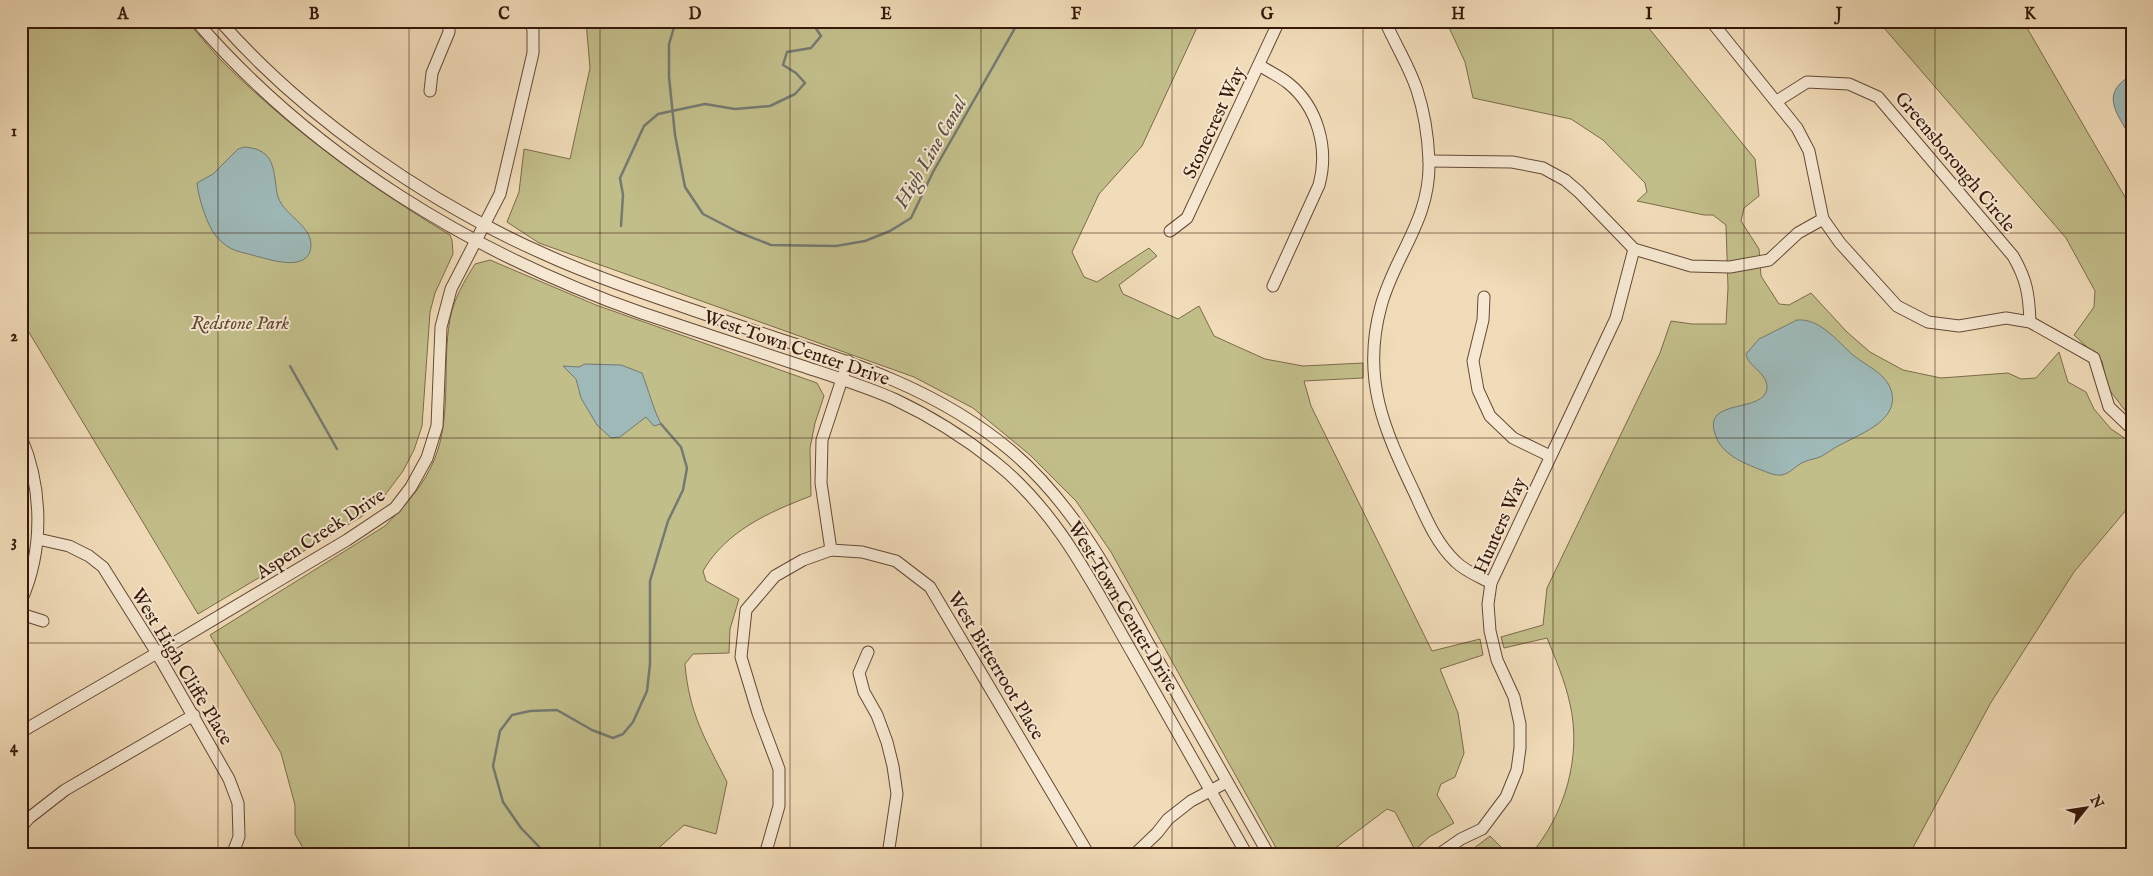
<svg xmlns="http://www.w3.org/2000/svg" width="2153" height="876" font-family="'IM FELL English',serif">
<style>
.green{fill:#c2be8a;stroke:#7c6b4a}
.water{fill:#9eb9b8;stroke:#747972}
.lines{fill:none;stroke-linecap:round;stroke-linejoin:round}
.stream{stroke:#747972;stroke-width:2.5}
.minor-casing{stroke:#654936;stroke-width:13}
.minor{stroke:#f6e8d2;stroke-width:11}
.grid{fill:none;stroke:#36180a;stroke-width:1;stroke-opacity:0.55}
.labels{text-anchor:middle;stroke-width:4;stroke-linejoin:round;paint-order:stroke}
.street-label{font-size:19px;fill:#36180a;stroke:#f6e8d2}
.park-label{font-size:19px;font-style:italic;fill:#604a30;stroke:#f6e8d2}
.water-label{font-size:20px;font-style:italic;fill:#5a5047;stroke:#f6e8d2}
.neatline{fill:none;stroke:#36180a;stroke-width:2}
.grid-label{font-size:16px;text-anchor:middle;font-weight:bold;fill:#36180a}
</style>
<rect width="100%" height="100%" fill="#f1dcb9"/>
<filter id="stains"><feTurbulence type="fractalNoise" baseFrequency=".004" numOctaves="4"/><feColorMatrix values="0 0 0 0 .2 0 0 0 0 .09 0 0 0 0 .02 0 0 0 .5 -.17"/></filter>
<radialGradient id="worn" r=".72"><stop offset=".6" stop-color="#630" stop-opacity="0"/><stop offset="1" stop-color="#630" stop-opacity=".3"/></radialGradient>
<g class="green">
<path d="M21 21H187C201 37 215 55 230 69 297 134 370 187 450 235L452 240 453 254 435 293 430 312 422 426 414 450 403 471 382 499 361 517 198 614 21 319Z"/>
<path d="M586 21H1200L1142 146 1099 194 1072 252 1084 277 1097 282 1149 248 1157 256 1119 285 1123 294 1178 319 1199 306 1214 336 1265 359 1303 366 1363 363V378L1304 381 1311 406 1432 651 1480 639 1483 655 1440 669 1458 713 1464 753 1455 777 1441 784 1437 795 1454 823 1429 837 1415 850 1395 812 1387 809 1326 855H1280L1111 552 1076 501 1030 455 973 408 914 377 539 243 507 222 519 192 524 149 570 159 590 68Z"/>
<path d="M1446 21H1643L1755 159 1759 196 1744 208 1741 221 1759 249 1761 276 1779 304 1789 305 1811 293 1847 332 1870 352 1903 370 1941 378 2008 373 2021 379 2036 378 2059 352 2068 382 2086 392 2094 409 2111 429 2132 443V503L2074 572 1990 704 1909 855H1530C1565 815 1582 756 1570 704 1565 681 1556 660 1547 638L1504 648 1501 637 1543 625 1547 588 1660 353 1671 321 1692 324H1726L1728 288 1726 225 1713 215H1704L1637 201 1647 192 1645 183 1603 140 1571 119 1473 98 1465 62Z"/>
<path d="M1878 21H2023L2132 209V416L2127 413 2108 388 2102 361 2074 335 2094 307 2095 291 2066 238Z"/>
<path d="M490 260 596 305 817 383 824 396 815 423 810 448 811 496C769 512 726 531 703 571L706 581 739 599 730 629 729 653 693 654 685 664C689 713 705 739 727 782L716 834 684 825 651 855H307L295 834V805L281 753 210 635 385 526C402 508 419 491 430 469 454 423 441 369 450 319 454 298 464 282 475 264Z"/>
<path d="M1490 836 1509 855H1465Z"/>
</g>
<g class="water">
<path d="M2132 75V140C2118 114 2098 94 2132 75Z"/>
<path d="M245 147C275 150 273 168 277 193 281 215 312 224 311 246 309 274 268 259 252 255 246 253 237 252 230 248 226 246 219 240 216 236 207 226 198 196 197 183L213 174 238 149Z"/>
<path d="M1797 320C1820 318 1837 341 1853 355 1865 365 1883 372 1890 387 1903 419 1862 433 1842 444 1835 447 1829 452 1822 456 1817 459 1810 459 1804 462 1796 465 1791 473 1782 475 1775 476 1767 472 1761 470 1742 462 1722 455 1715 434 1702 397 1765 414 1767 388 1768 373 1748 367 1746 354L1759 339Z"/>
<path d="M585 364 621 365 642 373C649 391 652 406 661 424L654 426 646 417 620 437 611 438 597 425 581 398 576 379 563 366 579 367Z"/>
</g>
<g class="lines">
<g class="stream">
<path d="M676 21 669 44V77L675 135 685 187 703 214 738 232 771 245 836 246 865 241 890 231 911 218 933 172 1019 21"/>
<path d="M621 226 623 195 620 178 644 126 658 114 705 104 735 109 770 106 795 94 805 83 796 73 783 65 787 52 811 48 821 36 811 21"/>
<path d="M290 366 337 449"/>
<path d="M547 855 521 828 503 802 493 766 500 731 512 715 530 711 557 710 592 730 613 738 623 734 633 722 647 691 650 664V581L668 521 683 490 687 468 681 447 661 424"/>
</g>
<defs>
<g id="minor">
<path d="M196 21C314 157 473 254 642 313 695 331 749 348 802 366 832 376 864 386 894 399 930 416 964 437 995 462 1058 512 1093 585 1133 654 1171 721 1209 788 1247 855"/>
<path d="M220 21C303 116 427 202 542 253 601 280 664 300 725 321 827 356 925 379 1010 450 1074 504 1111 576 1151 648 1190 717 1229 786 1269 855"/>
<path d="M1385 21C1395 44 1409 66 1417 90 1424 111 1428 138 1429 160 1431 220 1395 254 1381 306 1361 379 1384 429 1415 494 1426 518 1436 543 1456 562 1465 571 1480 577 1491 583"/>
<path d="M1711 21 1797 128 1809 151 1823 219 1840 243 1897 306 1928 322 1959 326 2006 318 2030 322 2094 358 2109 407 2132 429"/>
<path d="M1259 65C1268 71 1279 76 1288 83 1318 107 1329 149 1319 185L1273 286"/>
<path d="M430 91 432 73 449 32V21"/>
<path d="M1777 101 1807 82 1849 84 1878 97 2013 256C2027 280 2029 295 2030 322"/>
<path d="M1429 161 1512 162 1543 168 1565 180 1579 192 1634 249 1691 266 1730 267 1769 260 1798 233 1823 219"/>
<path d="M1170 231 1187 218 1279 21"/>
<path d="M1484 297 1483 320 1473 361 1478 390 1490 416 1513 438 1550 456"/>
<path d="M21 437C43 488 44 550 21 601"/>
<path d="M38 539 69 546 89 556 103 567 157 653 229 779 238 803 239 837 232 855"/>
<path d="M831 550 821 483 822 440 848 361"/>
<path d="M21 614 43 621"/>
<path d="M868 652 859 673 864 692 877 715 887 742 893 766 897 794 888 855"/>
<path d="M21 732 157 653 347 540 395 508 411 487 427 458 437 426 441 327 451 289 500 194 533 53V30L530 21"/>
<path d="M21 827 29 818 65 790 194 715"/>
<path d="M765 855 779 806V769L758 713 741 657 746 610 775 576 803 560 831 550 862 552 896 561 930 587 1089 855"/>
<path d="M1134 855 1157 833 1168 819 1191 801 1227 782"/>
<path d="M1438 855 1461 839 1482 829 1506 797 1517 770 1520 748V724L1514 697 1497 660 1490 631 1488 604 1491 583 1616 318 1634 249"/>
</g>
</defs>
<use href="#minor" class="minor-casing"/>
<use href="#minor" class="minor"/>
</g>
<path class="grid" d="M218 21V855M409 21V855M600 21V855M790 21V855M981 21V855M1172 21V855M1363 21V855M1553 21V855M1744 21V855M1935 21V855M21 233H2132M21 438H2132M21 643H2132"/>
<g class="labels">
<g class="street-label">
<text transform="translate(1213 122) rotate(-65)" y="7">Stonecrest Way</text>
<text transform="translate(1956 161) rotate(50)" y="7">Greensborough Circle</text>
<text transform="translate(797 347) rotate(19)" y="7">West Town Center Drive</text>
<text transform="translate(1499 525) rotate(-66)" y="7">Hunters Way</text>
<text transform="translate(320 533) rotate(-33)" y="7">Aspen Creek Drive</text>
<text transform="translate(1124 606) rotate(59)" y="7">West Town Center Drive</text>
<text transform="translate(997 665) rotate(59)" y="7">West Bitterroot Place</text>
<text transform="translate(183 666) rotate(59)" y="7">West High Cliffe Place</text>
</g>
<g class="park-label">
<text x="240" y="329">Redstone Park</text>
</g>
<g class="water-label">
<text transform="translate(930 152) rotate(-60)" y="7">High Line Canal</text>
</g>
</g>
<rect width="2153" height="876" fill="none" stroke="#f1dcb9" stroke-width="55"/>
<g transform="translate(2086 808) rotate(60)" stroke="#f6e8d2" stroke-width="4" paint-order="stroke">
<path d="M0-4L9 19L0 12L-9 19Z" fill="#36180a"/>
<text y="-8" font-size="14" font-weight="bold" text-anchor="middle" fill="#36180a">N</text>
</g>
<rect x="28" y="28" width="2098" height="820" class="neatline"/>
<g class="grid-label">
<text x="123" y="19">A</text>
<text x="314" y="19">B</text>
<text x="504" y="19">C</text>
<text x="695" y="19">D</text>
<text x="886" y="19">E</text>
<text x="1076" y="19">F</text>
<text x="1267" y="19">G</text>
<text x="1458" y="19">H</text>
<text x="1649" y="19">I</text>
<text x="1839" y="19">J</text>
<text x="2030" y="19">K</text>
<text x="14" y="136">1</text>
<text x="14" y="341">2</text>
<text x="14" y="546">3</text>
<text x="14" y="752">4</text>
</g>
<rect width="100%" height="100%" filter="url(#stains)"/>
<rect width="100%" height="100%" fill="url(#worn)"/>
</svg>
